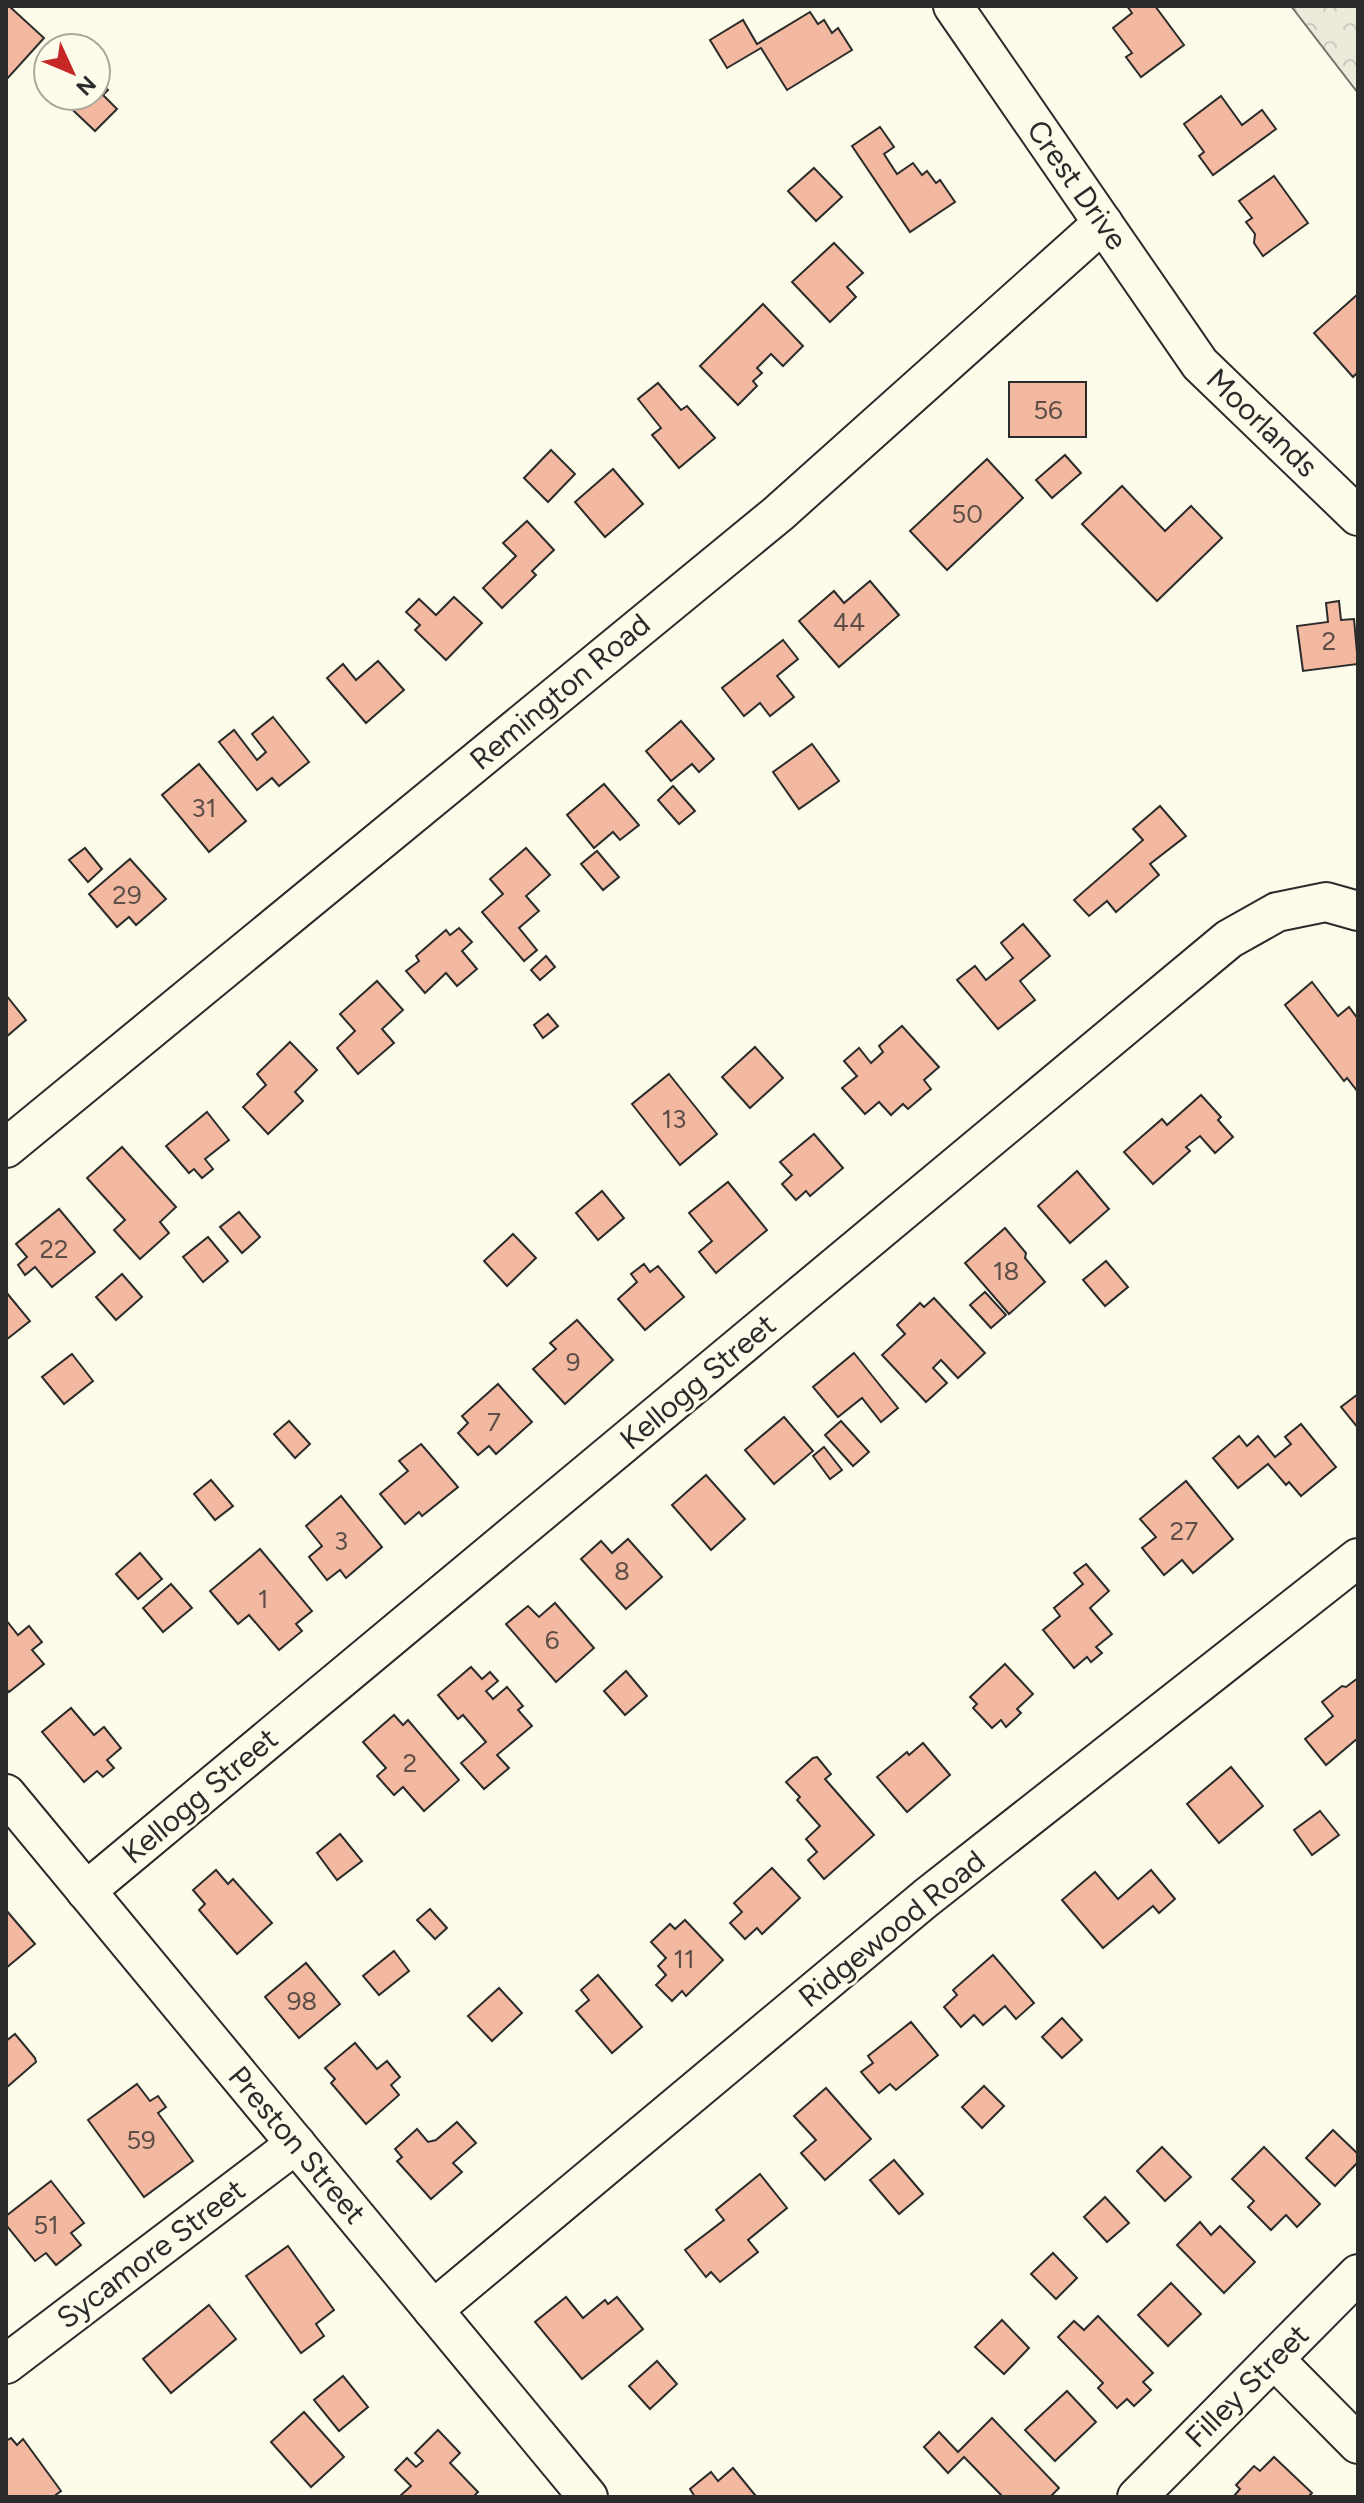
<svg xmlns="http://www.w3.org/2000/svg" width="1364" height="2503" font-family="Figtree,sans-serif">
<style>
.park{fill:url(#park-crowns);stroke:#74746e;stroke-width:2}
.building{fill:#f2b8a0;stroke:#2b2b2b;stroke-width:2}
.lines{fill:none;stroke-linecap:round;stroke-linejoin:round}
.minor-casing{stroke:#2b2b2b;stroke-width:42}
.minor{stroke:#fdfbea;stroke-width:38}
.labels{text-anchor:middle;stroke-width:6;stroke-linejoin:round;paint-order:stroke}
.number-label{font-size:26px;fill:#5d4e48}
.street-label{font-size:30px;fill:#2b2b2b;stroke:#fdfbea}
</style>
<defs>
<pattern id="park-crowns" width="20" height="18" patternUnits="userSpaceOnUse" patternTransform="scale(2)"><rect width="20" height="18" fill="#ecebdb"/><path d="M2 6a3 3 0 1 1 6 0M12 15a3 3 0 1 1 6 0" fill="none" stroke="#cbcabc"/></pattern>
</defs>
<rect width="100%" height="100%" fill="#fdfbea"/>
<path class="park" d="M1291 6H1358V93Z"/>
<g class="building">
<path d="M6 6H9L44 38 6 80Z"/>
<path d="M1127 6H1155L1184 45 1141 77 1126 57 1132 53 1113 28 1132 13Z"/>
<path d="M810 12 818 24 824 20 832 33 838 28 852 50 787 90 761 48 727 68 710 40 743 20 757 44Z"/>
<path d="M96 79 108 90 103 95 117 109 95 131 58 96H96Z"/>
<path d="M1221 96 1242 125 1262 110 1276 129 1213 175 1199 156 1204 152 1184 124Z"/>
<path d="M880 127 894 147 884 154 897 174 913 163 922 175 927 171 936 183 940 180 955 202 910 232 852 146Z"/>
<path d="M814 168 842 197 816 221 788 191Z"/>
<path d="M1274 176 1308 223 1263 256 1254 243 1255 234 1246 222 1252 218 1239 201Z"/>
<path d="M834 243 863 273 847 287 856 297 830 322 792 282Z"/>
<path d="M1358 294V372L1353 377 1314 333Z"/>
<path d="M763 304 803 346 783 366 771 354 757 368 762 373 753 381 757 386 738 405 700 366Z"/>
<rect x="1009" y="382" width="77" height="55"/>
<path d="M658 383 681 410 687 406 715 438 679 468 652 435 661 428 638 399Z"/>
<path d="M551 450 575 474 548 502 524 478Z"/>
<path d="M1065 455 1081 473 1052 498 1036 480Z"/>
<path d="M987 459 1023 498 947 570 910 531Z"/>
<path d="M613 469 643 504 605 537 575 502Z"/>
<path d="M1122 486 1165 531 1191 506 1222 538 1157 601 1082 524Z"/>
<path d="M527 521 554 550 532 571 536 575 502 608 483 588 516 556 503 543Z"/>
<path d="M870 581 899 615 839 667 799 621 834 591 844 603Z"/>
<path d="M454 597 482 623 446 660 415 630 420 625 406 612 419 599 436 615Z"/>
<path d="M1339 601 1341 620 1354 619 1358 664 1303 671 1297 626 1328 622 1326 603Z"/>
<path d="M783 640 798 659 777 676 794 697 770 716 760 703 744 716 722 688Z"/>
<path d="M378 661 404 690 366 723 327 678 343 664 356 680Z"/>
<path d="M273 717 309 762 279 786 272 778 257 790 219 742 234 730 257 760 266 752 252 734Z"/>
<path d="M681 721 714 759 699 772 692 764 671 781 646 751Z"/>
<path d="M812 744 839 781 799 809 773 772Z"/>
<path d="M199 764 246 821 209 852 162 795Z"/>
<path d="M604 784 639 825 620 840 613 832 594 848 567 815Z"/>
<path d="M673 786 695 811 679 824 658 800Z"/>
<path d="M1160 806 1186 836 1150 864 1159 875 1116 912 1107 901 1089 916 1074 900 1143 840 1133 829Z"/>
<path d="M85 848 102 869 88 882 69 860Z"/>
<path d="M526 848 550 875 526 896 539 911 519 928 537 950 524 961 482 912 503 894 490 879Z"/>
<path d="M597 851 619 877 603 890 581 864Z"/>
<path d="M130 859 166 899 136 925 129 917 117 927 89 894Z"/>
<path d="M1023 924 1050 956 1020 981 1035 1000 998 1029 957 980 975 966 986 980 1013 958 1001 943Z"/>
<path d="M459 928 472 942 462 951 477 969 457 986 446 973 425 993 406 971 419 961 416 956 446 930 450 935Z"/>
<path d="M546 956 555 967 540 980 531 970Z"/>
<path d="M377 981 403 1010 382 1029 394 1043 358 1074 337 1048 355 1031 340 1014Z"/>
<path d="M1312 982 1338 1016 1349 1007 1358 1019V1092L1347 1078 1344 1081 1285 1005Z"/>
<path d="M6 995 26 1020 6 1037Z"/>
<path d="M548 1014 558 1026 543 1038 534 1025Z"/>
<path d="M902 1026 939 1067 924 1080 931 1089 908 1109 903 1104 891 1115 879 1102 865 1114 842 1088 857 1076 844 1061 859 1048 871 1063 883 1052 879 1046Z"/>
<path d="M290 1042 317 1070 295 1092 303 1101 268 1134 243 1107 266 1085 257 1074Z"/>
<path d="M755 1047 783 1078 750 1108 722 1077Z"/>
<path d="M669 1074 717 1134 680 1165 632 1104Z"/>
<path d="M1201 1095 1221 1117 1218 1120 1233 1137 1215 1153 1200 1136 1186 1147 1190 1151 1153 1184 1124 1152 1162 1119 1167 1125Z"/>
<path d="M207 1112 229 1140 205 1159 213 1169 202 1178 194 1169 189 1173 166 1146Z"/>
<path d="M814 1134 843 1168 810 1196 806 1191 796 1200 782 1184 792 1175 780 1162Z"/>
<path d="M122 1147 176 1207 160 1222 169 1233 140 1259 114 1230 125 1220 87 1178Z"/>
<path d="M1077 1171 1109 1209 1070 1243 1038 1206Z"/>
<path d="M728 1182 767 1230 716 1273 699 1252 712 1241 689 1213Z"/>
<path d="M602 1191 624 1218 598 1240 576 1213Z"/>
<path d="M59 1209 95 1252 52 1287 35 1267 25 1275 18 1265 27 1257 16 1244Z"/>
<path d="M239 1212 260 1237 242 1253 220 1227Z"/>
<path d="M1005 1228 1026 1253 1025 1258 1045 1282 1009 1314 965 1263Z"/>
<path d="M513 1234 536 1258 507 1286 484 1261Z"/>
<path d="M208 1237 228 1261 203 1282 183 1257Z"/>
<path d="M1106 1261 1128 1287 1105 1306 1083 1280Z"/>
<path d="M644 1264 650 1272 658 1266 684 1297 645 1330 618 1299 637 1282 631 1274Z"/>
<path d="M122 1274 142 1297 116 1320 96 1297Z"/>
<path d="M6 1292 30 1321 6 1340Z"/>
<path d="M985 1292 1006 1315 991 1328 970 1305Z"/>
<path d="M934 1298 985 1353 958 1378 941 1360 933 1368 947 1383 926 1402 882 1355 905 1334 897 1325 920 1303 924 1307Z"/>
<path d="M577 1320 613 1360 565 1404 533 1369 556 1349 550 1343Z"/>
<path d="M854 1353 898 1408 881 1422 862 1398 838 1417 813 1387Z"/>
<path d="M72 1354 93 1381 64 1404 42 1377Z"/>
<path d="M498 1384 532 1422 496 1454 489 1446 478 1455 458 1433 468 1423 462 1416Z"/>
<path d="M1358 1394V1428L1341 1407Z"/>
<path d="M784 1417 813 1451 774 1484 745 1450Z"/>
<path d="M289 1421 310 1444 295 1458 274 1434Z"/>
<path d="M841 1421 869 1452 853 1466 825 1435Z"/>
<path d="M1301 1424 1336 1467 1301 1496 1289 1482 1286 1485 1268 1464 1238 1488 1213 1458 1239 1436 1247 1446 1258 1436 1275 1457 1291 1444 1285 1437Z"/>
<path d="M421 1444 458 1487 422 1516 419 1512 405 1524 380 1494 408 1471 399 1461Z"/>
<path d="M824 1447 842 1470 830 1479 813 1456Z"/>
<path d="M706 1475 745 1519 711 1550 672 1505Z"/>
<path d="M211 1480 233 1506 215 1520 194 1494Z"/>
<path d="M1186 1481 1233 1539 1193 1573 1182 1560 1164 1575 1142 1548 1156 1537 1140 1519Z"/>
<path d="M341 1496 382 1547 346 1578 340 1570 327 1580 309 1557 322 1546 306 1526Z"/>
<path d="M628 1539 662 1577 626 1609 581 1559 601 1541 612 1553Z"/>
<path d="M260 1549 312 1611 296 1624 302 1631 279 1650 249 1615 238 1624 210 1591Z"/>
<path d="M140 1553 162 1579 138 1599 116 1574Z"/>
<path d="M1086 1564 1109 1591 1090 1608 1112 1634 1096 1647 1102 1653 1091 1662 1087 1657 1074 1668 1043 1630 1060 1616 1054 1608 1083 1584 1074 1573Z"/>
<path d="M171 1584 192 1608 163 1632 143 1608Z"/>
<path d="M555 1603 594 1648 556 1682 506 1624 528 1606 539 1617Z"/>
<path d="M6 1620 18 1635 29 1626 42 1642 32 1650 44 1664 9 1692 6 1688Z"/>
<path d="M1005 1664 1033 1694 1017 1709 1021 1713 1006 1727 1001 1720 992 1728 973 1708 977 1704 970 1697Z"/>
<path d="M471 1667 482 1679 490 1672 498 1681 486 1691 493 1699 507 1687 523 1706 518 1710 532 1726 497 1755 509 1768 484 1789 461 1763 486 1742 463 1715 458 1719 438 1695Z"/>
<path d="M626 1671 647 1696 625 1715 604 1691Z"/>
<path d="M1358 1678V1738L1326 1765 1305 1739 1333 1716 1322 1702 1342 1686 1346 1687Z"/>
<path d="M71 1708 94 1735 104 1727 121 1748 107 1760 114 1768 103 1777 97 1771 84 1782 42 1732Z"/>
<path d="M394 1715 403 1725 408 1720 459 1780 424 1811 403 1787 394 1795 377 1776 386 1768 363 1742Z"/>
<path d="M923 1743 950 1775 907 1812 877 1777 907 1752 909 1755Z"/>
<path d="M817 1757 831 1774 825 1779 874 1835 824 1879 808 1860 817 1852 806 1839 820 1826 797 1800 800 1797 786 1782 813 1758Z"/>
<path d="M1231 1767 1263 1806 1219 1843 1187 1804Z"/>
<path d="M1320 1811 1339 1835 1312 1855 1294 1830Z"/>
<path d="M340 1834 362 1861 337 1880 317 1853Z"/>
<path d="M772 1868 800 1898 762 1934 757 1928 745 1939 730 1923 742 1912 734 1903Z"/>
<path d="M216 1870 228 1884 233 1879 272 1923 237 1954 199 1910 205 1904 193 1890Z"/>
<path d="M1151 1870 1175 1899 1159 1913 1153 1906 1103 1948 1062 1900 1095 1872 1118 1899Z"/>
<path d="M430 1909 447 1928 435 1939 417 1920Z"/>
<path d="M6 1910 35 1944 6 1968Z"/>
<path d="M685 1920 723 1960 686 1996 682 1991 672 2001 656 1985 666 1975 658 1966 666 1958 651 1942 670 1924 675 1929Z"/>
<path d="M394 1951 409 1971 379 1995 363 1976Z"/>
<path d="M993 1955 1034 2003 1016 2019 1005 2006 983 2025 974 2015 961 2027 944 2007 957 1995 953 1990Z"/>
<path d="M306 1963 340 2004 299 2038 265 1997Z"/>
<path d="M598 1975 642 2027 612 2053 576 2011 589 2000 581 1990Z"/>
<path d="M499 1988 522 2013 492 2041 468 2016Z"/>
<path d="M1062 2018 1082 2040 1062 2058 1042 2037Z"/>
<path d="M911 2022 938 2055 896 2090 890 2084 879 2093 861 2072 873 2063 868 2056Z"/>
<path d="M15 2034 35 2058 36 2062 7 2087 6 2041Z"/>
<path d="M355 2043 377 2069 387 2061 400 2077 391 2085 399 2095 366 2124 331 2083 335 2079 325 2068Z"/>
<path d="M137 2084 150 2101 158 2096 166 2107 158 2113 193 2161 144 2197 88 2120Z"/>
<path d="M984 2086 1004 2106 982 2128 962 2107Z"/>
<path d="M826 2088 871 2139 825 2180 801 2153 816 2140 794 2116Z"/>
<path d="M457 2122 476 2143 453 2163 462 2172 431 2199 397 2161 402 2157 395 2149 417 2129 428 2142 436 2140Z"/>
<path d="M1333 2130 1358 2154V2162L1335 2186 1306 2158Z"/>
<path d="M1162 2147 1191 2177 1165 2201 1137 2171Z"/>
<path d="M1264 2147 1320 2204 1297 2227 1286 2215 1271 2230 1248 2207 1254 2201 1232 2179Z"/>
<path d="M894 2160 923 2194 899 2214 870 2180Z"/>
<path d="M760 2174 787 2208 748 2240 758 2252 720 2282 711 2272 706 2277 685 2250 724 2220 716 2210Z"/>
<path d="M51 2181 84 2223 71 2233 81 2245 56 2265 46 2253 35 2261 6 2225V2216Z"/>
<path d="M1105 2197 1129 2223 1107 2242 1084 2217Z"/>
<path d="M1200 2222 1211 2235 1220 2226 1255 2262 1224 2293 1177 2245Z"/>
<path d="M288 2246 334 2310 316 2324 324 2336 301 2353 246 2276Z"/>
<path d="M1053 2253 1077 2278 1056 2299 1031 2274Z"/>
<path d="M1171 2283 1201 2314 1168 2346 1138 2315Z"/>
<path d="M566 2297 583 2318 605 2300 608 2304 617 2297 643 2329 582 2379 535 2322Z"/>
<path d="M209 2305 236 2339 171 2393 143 2359Z"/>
<path d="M1098 2316 1153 2373 1143 2382 1151 2390 1134 2406 1127 2399 1117 2408 1098 2388 1103 2383 1058 2337 1074 2321 1084 2330Z"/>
<path d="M1002 2320 1029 2348 1004 2374 975 2347Z"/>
<path d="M657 2361 677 2384 650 2409 629 2386Z"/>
<path d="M343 2376 368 2407 339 2431 314 2400Z"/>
<path d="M1067 2391 1096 2422 1055 2461 1025 2430Z"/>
<path d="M304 2412 344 2457 311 2487 271 2442Z"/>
<path d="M992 2418 1059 2488 1050 2497H1003L964 2457 948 2473 924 2447 939 2432 958 2452Z"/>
<path d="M438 2430 460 2453 450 2463 478 2492 473 2497H399L411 2486 395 2470 407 2458 416 2467 423 2461 415 2453Z"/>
<path d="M11 2438 17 2445 23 2439 61 2491 53 2497H6V2441Z"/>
<path d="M1274 2457 1312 2493 1308 2497H1233L1240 2489 1236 2485 1254 2466 1260 2471Z"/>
<path d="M733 2468 755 2495 753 2497H695L690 2489 711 2472 718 2481Z"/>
</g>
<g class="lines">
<defs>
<g id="minor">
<path d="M953 6 1200 364 1358 516"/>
<path d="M6 1148 779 513 1103 223"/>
<path d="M6 1794 588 2497"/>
<path d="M86 1891 1229 939 1277 912 1326 902 1358 911"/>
<path d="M433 2310 926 1898 1358 1558"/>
<path d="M1274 2359 1358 2444"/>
<path d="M6 2364 296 2144"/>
<path d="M1137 2497 1358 2274"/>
</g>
</defs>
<use href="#minor" class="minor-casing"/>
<use href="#minor" class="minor"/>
</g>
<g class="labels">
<g class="number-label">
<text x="1048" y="419">56</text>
<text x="967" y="523">50</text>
<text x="849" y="631">44</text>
<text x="1329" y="650">2</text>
<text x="204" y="817">31</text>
<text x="127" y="904">29</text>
<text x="674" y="1128">13</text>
<text x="54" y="1258">22</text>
<text x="1006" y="1280">18</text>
<text x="573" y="1371">9</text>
<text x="494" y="1431">7</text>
<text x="1184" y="1540">27</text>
<text x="341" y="1550">3</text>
<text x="622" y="1580">8</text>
<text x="263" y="1608">1</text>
<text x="552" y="1649">6</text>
<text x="410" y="1772">2</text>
<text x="684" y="1968">11</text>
<text x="302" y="2010">98</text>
<text x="141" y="2149">59</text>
<text x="46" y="2234">51</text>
</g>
<g class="street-label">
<text transform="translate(1077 185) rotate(55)" y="10">Crest Drive</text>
<text transform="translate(1262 423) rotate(44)" y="10">Moorlands</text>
<text transform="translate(560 692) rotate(-40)" y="10">Remington Road</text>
<text transform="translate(698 1382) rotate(-40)" y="10">Kellogg Street</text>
<text transform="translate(200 1796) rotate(-40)" y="10">Kellogg Street</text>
<text transform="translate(892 1929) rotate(-39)" y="10">Ridgewood Road</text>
<text transform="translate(297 2145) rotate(50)" y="10">Preston Street</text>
<text transform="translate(151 2254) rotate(-37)" y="10">Sycamore Street</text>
<text transform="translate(1247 2386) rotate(-45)" y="10">Filley Street</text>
</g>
</g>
<rect width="1364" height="2503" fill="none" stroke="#2b2b2b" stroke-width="16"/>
<g transform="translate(72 72) rotate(134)"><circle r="38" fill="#fdfbea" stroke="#a9a89e" stroke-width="2"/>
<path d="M0-6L14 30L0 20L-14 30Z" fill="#c62828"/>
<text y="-12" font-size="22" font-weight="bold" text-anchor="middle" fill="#2b2b2b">N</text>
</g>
</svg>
